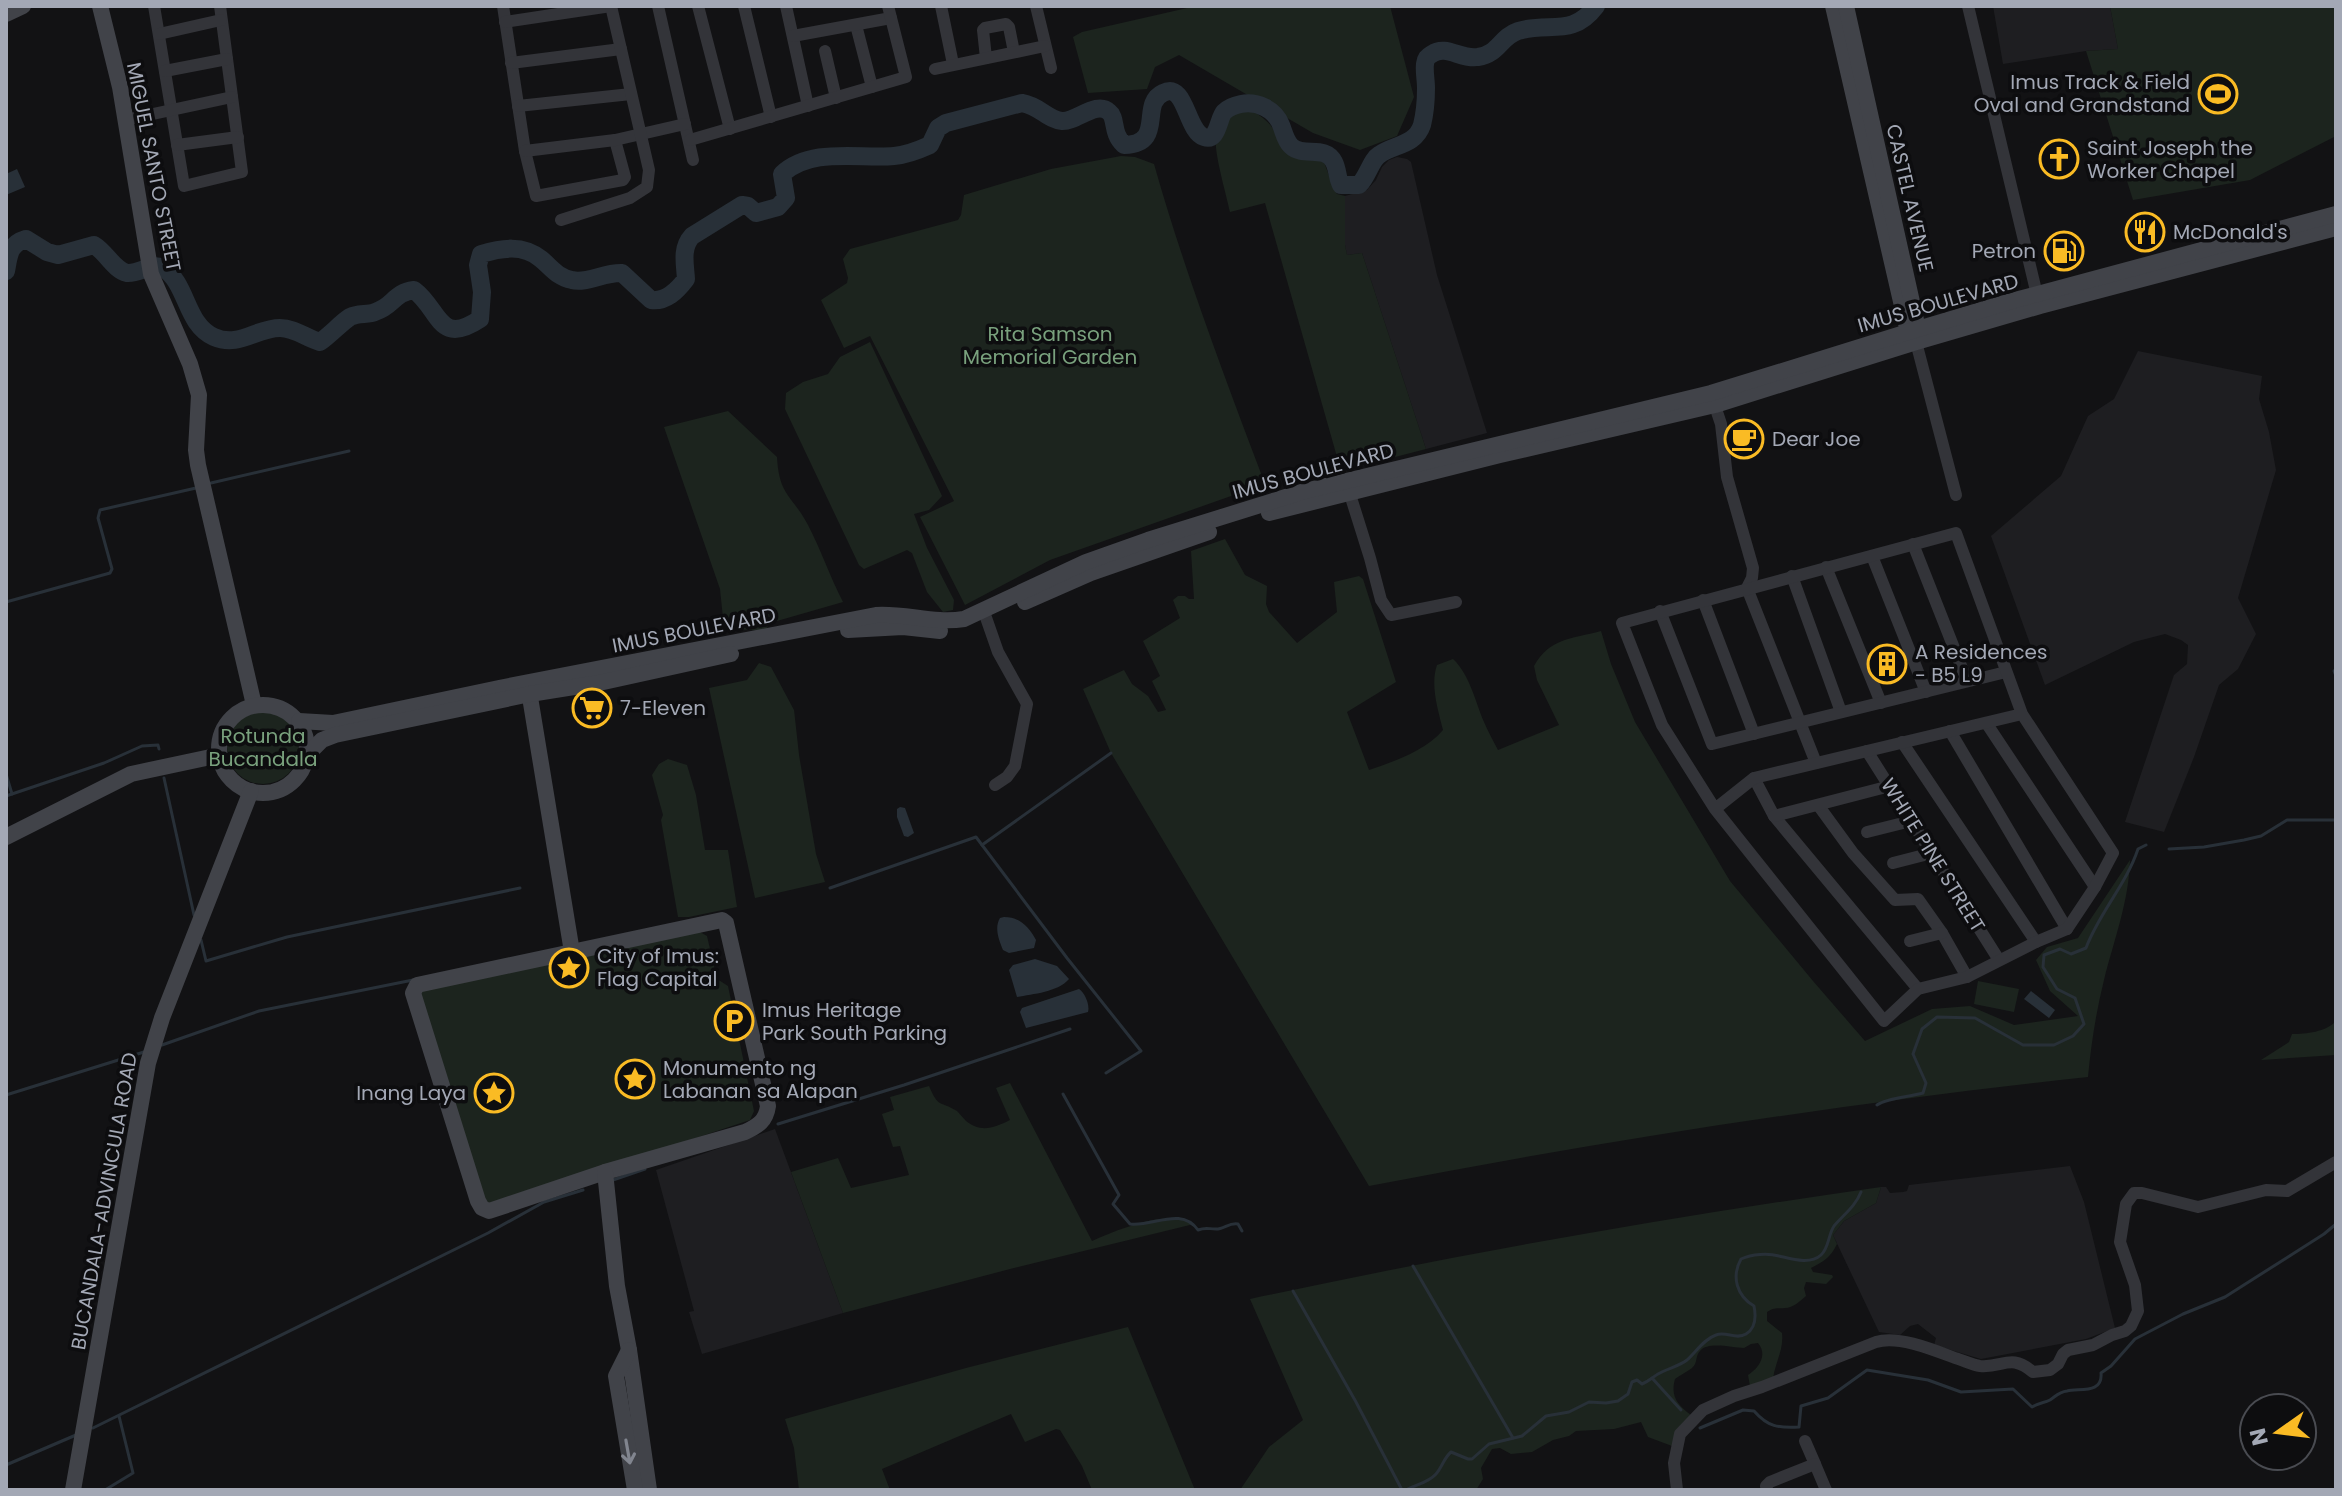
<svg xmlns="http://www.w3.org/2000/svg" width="2342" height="1496" font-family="Poppins,sans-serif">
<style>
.built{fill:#1e1e21}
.green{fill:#1c241e}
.water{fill:#283038}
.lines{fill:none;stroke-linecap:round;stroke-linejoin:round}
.stream{stroke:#283038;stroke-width:3}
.river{stroke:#283038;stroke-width:18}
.street{stroke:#333439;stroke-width:12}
.secondary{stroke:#414349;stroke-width:16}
.oneway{stroke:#81858f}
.labels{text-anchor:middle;stroke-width:7;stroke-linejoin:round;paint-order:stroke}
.poi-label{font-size:20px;fill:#a3a8b5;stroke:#0d0d0f;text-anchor:start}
.street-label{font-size:20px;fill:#a3a8b5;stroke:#0d0d0f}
.park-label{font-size:20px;fill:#79a17d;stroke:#0d0d0f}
</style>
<rect width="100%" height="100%" fill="#121214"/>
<g class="built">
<path d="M1993 6H2110L2118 49 2086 51 2003 64Z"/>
<path d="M1397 157 1407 159 1411 162 1437 275 1487 433 1426 449 1362 253 1347 255 1345 245V196L1367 190 1376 180 1382 167 1389 160Z"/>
<path d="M2138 351 2262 376 2259 399 2269 432 2276 470 2238 598 2256 634 2238 669 2219 685 2194 757 2164 832 2125 822 2174 675 2187 664 2188 645 2181 640 2165 634 2134 642 2045 685 1991 536 2061 476 2088 416 2114 399Z"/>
<path d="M775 1129 843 1313 702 1354 689 1312 694 1311 656 1170Z"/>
<path d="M2070 1166 2084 1202 2115 1328 2086 1339 1981 1359 1934 1345 1936 1338 1918 1324 1910 1326 1900 1335 1879 1332 1833 1235 1844 1221 1876 1203 1881 1187H1886L1890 1193 1903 1192 1907 1191 1909 1185Z"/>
</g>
<g class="green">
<path d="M1196 6H1390L1414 97 1397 136 1360 150 1313 133 1179 55 1155 67 1147 89 1088 93 1073 37 1082 32Z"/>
<path d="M2110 6H2336V136L2250 180 2133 200 2086 51 2118 49Z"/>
<path d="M1244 108C1266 115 1277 131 1286 150L1303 156 1317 153 1321 154 1334 189 1337 194 1345 196V245L1347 255 1362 253 1426 449 1341 471 1265 203 1230 212C1227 197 1214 153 1216 140 1217 124 1229 112 1244 108Z"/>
<path d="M1121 156 1135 157 1154 164C1185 273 1225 378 1265 484L1050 560 965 605 920 517 954 501 870 336 844 348 821 300 847 283 848 278 843 259 850 249 958 220 961 215 964 195 1051 169Z"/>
<path d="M870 342 942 496 929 510 914 514 927 548 954 600 953 610 943 612 927 592 912 553 907 550 864 569 859 565 785 409 786 393 803 382 828 374 840 357Z"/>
<path d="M728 411 777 457C779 496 792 495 808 525 821 550 830 577 843 602L770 623 765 631 724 628 720 589 664 427Z"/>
<path d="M1225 539 1245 575 1267 586 1266 604 1269 612 1297 643 1337 612 1334 582 1359 576 1363 579 1396 682 1347 712 1369 770C1395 761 1425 751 1443 730 1438 710 1430 685 1437 665L1453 659C1470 675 1475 701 1484 722 1488 731 1493 741 1498 750L1559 725 1537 680 1534 666C1550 638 1571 639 1601 631L1611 664 1635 722 1730 881 1813 981 1865 1041 1932 1009 1970 1006 2014 1025 2078 1016 2050 991 2036 960 2047 947 2078 938 2130 860C2129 901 2114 940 2104 980 2096 1012 2091 1045 2088 1077 1846 1103 1607 1140 1369 1186L1111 753 1083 689 1124 670 1132 684 1148 696 1158 712 1166 710 1152 681 1160 676 1143 641 1180 618 1173 600 1178 596H1185L1189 599H1194L1191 551Z"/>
<path d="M759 663 771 667 794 710 799 755 816 854 825 882 755 898 709 688 747 680Z"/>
<circle cx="263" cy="748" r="36"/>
<path d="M668 759 687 765 696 795 705 850H728L737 907 689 917H678L661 820 663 815 652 775 659 764Z"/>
<path d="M698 931 707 936 717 979 728 986 754 1111 750 1120 494 1205 486 1202 419 991Z"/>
<path d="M1978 981 2019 989 2014 1012 1974 1004Z"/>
<path d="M2336 1021V1055L2261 1060 2289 1042 2292 1034C2306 1034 2326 1032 2336 1021Z"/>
<path d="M1010 1083 1092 1241C1115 1231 1171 1207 1194 1224L1010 1269 843 1313 791 1172 838 1158 851 1188 909 1175 900 1146 893 1147 882 1114 894 1110 890 1097 929 1086C939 1109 939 1100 957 1111 960 1114 963 1118 966 1121 981 1133 994 1128 1010 1120L996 1088Z"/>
<path d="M1881 1187 1876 1203 1844 1221 1833 1235 1837 1244C1831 1257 1823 1262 1811 1268L1813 1272 1832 1275 1833 1277 1826 1284 1806 1282 1804 1288 1806 1296C1800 1301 1793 1308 1785 1308 1777 1309 1775 1307 1767 1312V1321L1782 1333C1784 1350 1775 1362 1773 1379L1750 1386 1748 1375C1759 1368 1768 1355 1758 1343L1751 1344 1744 1348C1733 1348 1708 1341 1700 1351 1695 1356 1698 1363 1692 1368 1687 1372 1680 1375 1675 1379 1670 1397 1678 1405 1691 1415L1672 1446 1648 1437 1641 1422 1614 1429 1576 1431 1569 1436 1553 1440 1532 1452 1511 1454 1500 1448 1492 1449 1481 1468 1483 1479 1476 1490H1240L1269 1447 1303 1420 1250 1299C1459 1254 1669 1217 1881 1187Z"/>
<path d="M1128 1327 1195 1490H1092L1082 1466 1060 1430 1056 1429 1025 1442 1011 1414 882 1469 890 1490H799L794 1448 785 1419 966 1368Z"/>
</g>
<g class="water">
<path d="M17 169 25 187 6 195V174Z"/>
<path d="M900 807 905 808 914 833 908 837 904 836 897 817V809Z"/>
<path d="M1004 917C1020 917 1029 927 1036 940L1034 948 1009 953 1003 950C999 940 994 928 1000 918Z"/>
<path d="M1035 959 1057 966 1069 979C1058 992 1033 994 1017 997L1009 970 1013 965Z"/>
<path d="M1079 989C1085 993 1090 1005 1088 1012L1026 1028 1020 1012 1022 1008Z"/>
<path d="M2031 991 2055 1010 2049 1018 2024 999Z"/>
</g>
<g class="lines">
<g class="stream">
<path d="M211 483 349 451"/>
<path d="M6 602 110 573 112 569 98 518 100 510 196 488"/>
<path d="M2336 669 2334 671 2336 676"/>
<path d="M6 774 12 794"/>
<path d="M164 778 194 915"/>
<path d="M6 796 104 763 142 746 158 745 159 749"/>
<path d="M982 845 1111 753"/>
<path d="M2169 849 2204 847 2244 840 2261 836 2287 820H2336"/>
<path d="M830 888 976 837 1067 958 1141 1051 1106 1073"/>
<path d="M201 940 206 961 287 937 520 888"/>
<path d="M162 1045 259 1011 413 980"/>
<path d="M1063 1094 1119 1195 1113 1204 1130 1224C1153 1227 1181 1206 1198 1230 1206 1227 1208 1229 1216 1229 1224 1229 1230 1222 1238 1224L1242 1231"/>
<path d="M6 1095 144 1052"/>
<path d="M1877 1105C1887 1098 1909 1097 1923 1093L1926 1083 1913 1054 1922 1029 1937 1017 1975 1018 2023 1045H2054L2073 1036 2084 1024 2075 998 2057 989 2043 967 2044 955 2060 949 2071 954 2086 948C2099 913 2126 885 2138 849L2146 845"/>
<path d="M778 1124 904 1085 1070 1029"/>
<path d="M613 1180 645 1169"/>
<path d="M1413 1266 1513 1438"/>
<path d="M1293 1291 1356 1402 1402 1490"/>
<path d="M1652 1378 1681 1410"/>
<path d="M93 1428 488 1233 544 1202 583 1190"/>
<path d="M1700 1428 1743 1410 1754 1411C1768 1427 1778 1428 1799 1427L1801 1406 1828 1398 1867 1370 1928 1380 1961 1392 2013 1389 2032 1407C2038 1403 2044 1403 2050 1400 2056 1396 2059 1392 2067 1391 2080 1388 2103 1394 2101 1373L2111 1366 2135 1339 2183 1314 2225 1297 2324 1234 2336 1224"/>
<path d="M6 1465 76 1435"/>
<path d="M105 1490 133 1473 119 1416"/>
<path d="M1406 1490C1417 1484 1428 1483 1436 1474 1442 1467 1444 1458 1451 1452L1468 1459H1472L1489 1444 1522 1436 1546 1416 1569 1412 1589 1402 1606 1403 1618 1401 1628 1394 1632 1382 1637 1380 1642 1384C1649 1381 1653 1377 1658 1374 1668 1368 1678 1367 1687 1360 1696 1352 1704 1339 1716 1335 1726 1331 1736 1340 1746 1334 1756 1328 1756 1316 1754 1306 1737 1296 1731 1277 1741 1259 1752 1254 1768 1253 1779 1256 1792 1259 1810 1265 1821 1255 1829 1248 1828 1235 1834 1226 1844 1214 1855 1207 1861 1192"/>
</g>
<path class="river" d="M6 271C9 255 9 244 26 239L47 252 58 255 94 245C106 252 114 270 127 273 140 274 152 262 163 268 188 284 185 324 214 337 239 348 256 328 280 328 295 328 306 338 320 342 330 335 342 322 350 317 358 313 368 315 375 312 394 306 393 293 414 290 440 309 438 347 480 319L482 292 478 265 481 254C501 248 523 244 541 259 552 268 557 277 572 280 586 284 605 272 622 273L651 300C666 302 677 291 686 279 685 264 681 248 692 236L742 205 748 206 756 213 778 207 786 198 782 174C811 147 859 159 894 156 906 155 919 150 930 145L938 128 946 123 1022 103C1040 106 1048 120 1062 121 1076 122 1097 100 1109 112 1117 118 1111 133 1124 145 1166 144 1139 104 1163 93 1186 81 1186 131 1204 137 1218 142 1218 119 1224 112 1228 108 1236 105 1241 104 1257 101 1275 109 1281 125 1284 132 1285 140 1291 146 1303 158 1325 144 1334 162 1338 170 1337 178 1341 185H1359C1368 176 1371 160 1379 155 1394 144 1415 146 1422 125 1425 113 1426 100 1426 88 1426 80 1424 71 1425 64 1426 58 1427 57 1432 54 1446 44 1461 60 1478 57 1499 54 1500 37 1518 31 1549 21 1572 38 1596 6"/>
<g class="street">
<path d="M154 6 184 186 242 172 220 6"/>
<path d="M503 6 525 151 536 196 623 180 625 177 615 140"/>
<path d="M658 6 693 160"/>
<path d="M698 6 730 129"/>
<path d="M744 6 771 117"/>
<path d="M786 6 808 106"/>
<path d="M941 6 953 64"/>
<path d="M1036 6 1051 68"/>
<path d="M1968 6 2038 299"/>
<path d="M505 22 611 6"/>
<path d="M856 25 872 87"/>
<path d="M159 34 221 20"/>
<path d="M793 36 891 18"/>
<path d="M825 51 836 98"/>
<path d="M986 58 983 30 985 28 1006 24 1009 27 1014 52"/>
<path d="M511 63 621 49"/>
<path d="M935 69 1045 46"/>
<path d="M165 71 227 59"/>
<path d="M518 106 631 94"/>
<path d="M125 120 232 97"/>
<path d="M690 140 906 77 888 6"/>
<path d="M177 145 238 137"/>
<path d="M525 151 615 140 685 124"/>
<path d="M561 220 630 198 647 187 649 170 611 6"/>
<path d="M1916 342 1956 495"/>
<path d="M1713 400 1721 424 1727 477 1753 568 1752 578 1747 588 1816 763"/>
<path d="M1348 488 1370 558 1381 600 1391 615 1456 602"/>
<path d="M1913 544 1967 681"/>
<path d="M1872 556 1926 692"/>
<path d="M1826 567 1881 703"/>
<path d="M1792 576 1841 712"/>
<path d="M1703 600 1754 734"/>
<path d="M983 609 998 652 1027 704 1015 766 1007 777 995 785"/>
<path d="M1660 611 1712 744 2006 672"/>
<path d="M1987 724 2095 887"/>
<path d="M1950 731 2067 929"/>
<path d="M1902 742 2036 942"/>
<path d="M1867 751 1999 960"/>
<path d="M1754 778 1774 816 1918 989"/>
<path d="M1818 805 1853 853 1895 900 1918 899 1942 933 1967 977"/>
<path d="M1715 809 1884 1021 1918 989 1967 977 2036 942 2067 929 2095 887 2113 853 2022 714 1956 533 1622 623 1662 725 1715 809 1754 778 2022 714"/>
<path d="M1774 816 1890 786"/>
<path d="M1867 832 1911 821"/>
<path d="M1893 863 1932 853"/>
<path d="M1910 941 1942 933"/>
<path d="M1805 1441 1815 1464"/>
<path d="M1677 1490 1674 1463 1680 1434 1703 1410 1734 1396 1762 1387 1876 1342C1898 1335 1934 1350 1955 1358 1963 1360 1972 1365 1980 1366 2004 1368 2010 1353 2033 1372L2050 1370 2058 1364 2063 1354 2068 1350 2093 1345 2112 1335 2125 1331 2131 1326 2138 1311 2135 1285 2120 1242 2126 1204 2134 1193H2142L2198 1207 2266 1190 2287 1191 2336 1162"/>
<path d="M1767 1490 1766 1486 1770 1482 1815 1464 1826 1490"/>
</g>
<g class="secondary">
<path d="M100 6 120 87 151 274 190 364 199 395 196 450 198 465 254 705"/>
<path d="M1833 6 1908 332 1913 338"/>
<path d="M1846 6 1918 329 1917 336"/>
<path d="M6 14 23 6"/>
<path d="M1269 513 1500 455 1715 405 1916 342 2040 306 2336 228"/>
<path d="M1025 602 1091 573 1209 532"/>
<path d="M848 630 903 627 940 631"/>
<path d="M528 685 572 952"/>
<circle cx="263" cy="749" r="44"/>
<path d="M299 721 333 723 499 688 876 615C906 613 934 624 964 619L1086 562 1148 540 1305 491 1711 393 1908 332 2015 300 2336 214"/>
<path d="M308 754 322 740 335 735 530 694 599 683 731 654"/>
<path d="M6 837 131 774 220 755"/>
<path d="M722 920 726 923 768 1106C766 1121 758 1126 745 1132L605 1172 489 1211 482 1208 478 1201 413 993 417 985Z"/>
<path d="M605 1172 617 1286 629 1350 649 1490"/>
<path d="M629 1350 616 1376 635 1490"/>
<path d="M73 1490 148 1063 162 1018 251 791"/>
</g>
</g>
<defs><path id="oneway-shaft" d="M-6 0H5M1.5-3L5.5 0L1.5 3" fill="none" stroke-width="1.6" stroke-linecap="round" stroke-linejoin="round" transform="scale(2)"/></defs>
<use class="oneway" href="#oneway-shaft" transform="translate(628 1452) rotate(80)"/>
<defs>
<symbol id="stadium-ring" viewBox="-11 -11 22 22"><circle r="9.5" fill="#0d0d0f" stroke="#fabb24" stroke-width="1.5"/><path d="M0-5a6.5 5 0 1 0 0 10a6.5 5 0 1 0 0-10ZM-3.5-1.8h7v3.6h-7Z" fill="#fabb24"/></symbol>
<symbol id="church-ring" viewBox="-11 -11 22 22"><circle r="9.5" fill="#0d0d0f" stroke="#fabb24" stroke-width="1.5"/><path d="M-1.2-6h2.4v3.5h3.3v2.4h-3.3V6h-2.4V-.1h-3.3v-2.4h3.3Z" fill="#fabb24"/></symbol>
<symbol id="restaurant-ring" viewBox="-11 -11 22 22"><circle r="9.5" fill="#0d0d0f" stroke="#fabb24" stroke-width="1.5"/><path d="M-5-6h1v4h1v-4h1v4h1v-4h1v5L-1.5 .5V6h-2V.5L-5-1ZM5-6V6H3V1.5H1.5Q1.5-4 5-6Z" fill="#fabb24"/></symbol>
<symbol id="fuel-ring" viewBox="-11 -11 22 22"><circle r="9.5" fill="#0d0d0f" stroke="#fabb24" stroke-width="1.5"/><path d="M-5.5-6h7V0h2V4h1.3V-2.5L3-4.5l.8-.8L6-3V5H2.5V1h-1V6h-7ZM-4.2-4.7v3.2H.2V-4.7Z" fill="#fabb24"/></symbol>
<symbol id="cafe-ring" viewBox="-11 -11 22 22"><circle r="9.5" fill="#0d0d0f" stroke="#fabb24" stroke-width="1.5"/><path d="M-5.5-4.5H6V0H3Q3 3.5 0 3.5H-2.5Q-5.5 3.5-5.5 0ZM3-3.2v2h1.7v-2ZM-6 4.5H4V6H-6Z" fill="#fabb24"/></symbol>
<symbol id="building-ring" viewBox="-11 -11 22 22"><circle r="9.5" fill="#0d0d0f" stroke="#fabb24" stroke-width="1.5"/><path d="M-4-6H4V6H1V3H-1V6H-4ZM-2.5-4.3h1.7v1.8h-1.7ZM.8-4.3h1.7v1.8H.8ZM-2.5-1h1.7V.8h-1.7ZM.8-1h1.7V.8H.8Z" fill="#fabb24"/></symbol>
<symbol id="supermarket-ring" viewBox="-11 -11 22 22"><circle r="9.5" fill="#0d0d0f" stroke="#fabb24" stroke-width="1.5"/><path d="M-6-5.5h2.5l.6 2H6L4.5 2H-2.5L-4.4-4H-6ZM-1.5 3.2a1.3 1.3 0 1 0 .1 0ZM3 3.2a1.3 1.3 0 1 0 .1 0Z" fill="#fabb24"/></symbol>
<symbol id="sight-ring" viewBox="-11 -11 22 22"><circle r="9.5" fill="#0d0d0f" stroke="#fabb24" stroke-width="1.5"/><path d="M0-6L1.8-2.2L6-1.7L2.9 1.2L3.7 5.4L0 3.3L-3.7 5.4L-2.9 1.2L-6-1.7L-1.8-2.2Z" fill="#fabb24"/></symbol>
<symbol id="parking-ring" viewBox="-11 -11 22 22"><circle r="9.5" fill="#0d0d0f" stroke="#fabb24" stroke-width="1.5"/><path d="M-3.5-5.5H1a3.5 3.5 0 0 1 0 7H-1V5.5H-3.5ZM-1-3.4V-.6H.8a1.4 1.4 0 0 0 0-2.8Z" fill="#fabb24"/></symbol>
</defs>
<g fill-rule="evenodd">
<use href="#stadium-ring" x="2196" y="72" width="44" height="44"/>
<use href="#church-ring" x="2037" y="137" width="44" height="44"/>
<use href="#restaurant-ring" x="2123" y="210" width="44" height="44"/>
<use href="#fuel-ring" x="2042" y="229" width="44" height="44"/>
<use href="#cafe-ring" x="1722" y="417" width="44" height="44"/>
<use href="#building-ring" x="1865" y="642" width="44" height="44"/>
<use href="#supermarket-ring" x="570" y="686" width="44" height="44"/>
<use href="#sight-ring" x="547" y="946" width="44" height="44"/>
<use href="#parking-ring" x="712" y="999" width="44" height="44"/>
<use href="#sight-ring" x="613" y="1057" width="44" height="44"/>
<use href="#sight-ring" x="472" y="1071" width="44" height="44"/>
</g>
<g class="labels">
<g class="poi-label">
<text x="2190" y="89" text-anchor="end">Imus Track &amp; Field<tspan x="2190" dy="23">Oval and Grandstand</tspan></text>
<text x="2087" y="155">Saint Joseph the<tspan x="2087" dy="23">Worker Chapel</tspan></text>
<text x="2173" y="239">McDonald's</text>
<text x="2036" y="258" text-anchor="end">Petron</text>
<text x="1772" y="446">Dear Joe</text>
<text x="1915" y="659">A Residences<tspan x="1915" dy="23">- B5 L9</tspan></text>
<text x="620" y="715">7-Eleven</text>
<text x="597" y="963">City of Imus:<tspan x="597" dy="23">Flag Capital</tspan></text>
<text x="762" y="1017">Imus Heritage<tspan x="762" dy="23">Park South Parking</tspan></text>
<text x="663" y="1075">Monumento ng<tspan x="663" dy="23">Labanan sa Alapan</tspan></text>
<text x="466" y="1100" text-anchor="end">Inang Laya</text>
</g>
<g class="street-label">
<text transform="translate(154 167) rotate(79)" y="7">MIGUEL SANTO STREET</text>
<text transform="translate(1910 198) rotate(77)" y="7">CASTEL AVENUE</text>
<text transform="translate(1938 303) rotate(-16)" y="7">IMUS BOULEVARD</text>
<text transform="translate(1313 471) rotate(-15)" y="7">IMUS BOULEVARD</text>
<text transform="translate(694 630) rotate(-11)" y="7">IMUS BOULEVARD</text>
<text transform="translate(1933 855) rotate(58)" y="7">WHITE PINE STREET</text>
<text transform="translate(104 1201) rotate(-80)" y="7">BUCANDALA-ADVINCULA ROAD</text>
</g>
<g class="park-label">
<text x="1050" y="341">Rita Samson<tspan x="1050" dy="23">Memorial Garden</tspan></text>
<text x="263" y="743">Rotunda<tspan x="263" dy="23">Bucandala</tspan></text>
</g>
</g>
<rect width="2342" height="1496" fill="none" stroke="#a3a8b5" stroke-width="16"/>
<g transform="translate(2278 1432) rotate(256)"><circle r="38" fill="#0d0d0f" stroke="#494b51" stroke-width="2"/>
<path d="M0-6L14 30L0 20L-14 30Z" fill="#fabb24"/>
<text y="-12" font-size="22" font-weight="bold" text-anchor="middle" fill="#a3a8b5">N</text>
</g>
</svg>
